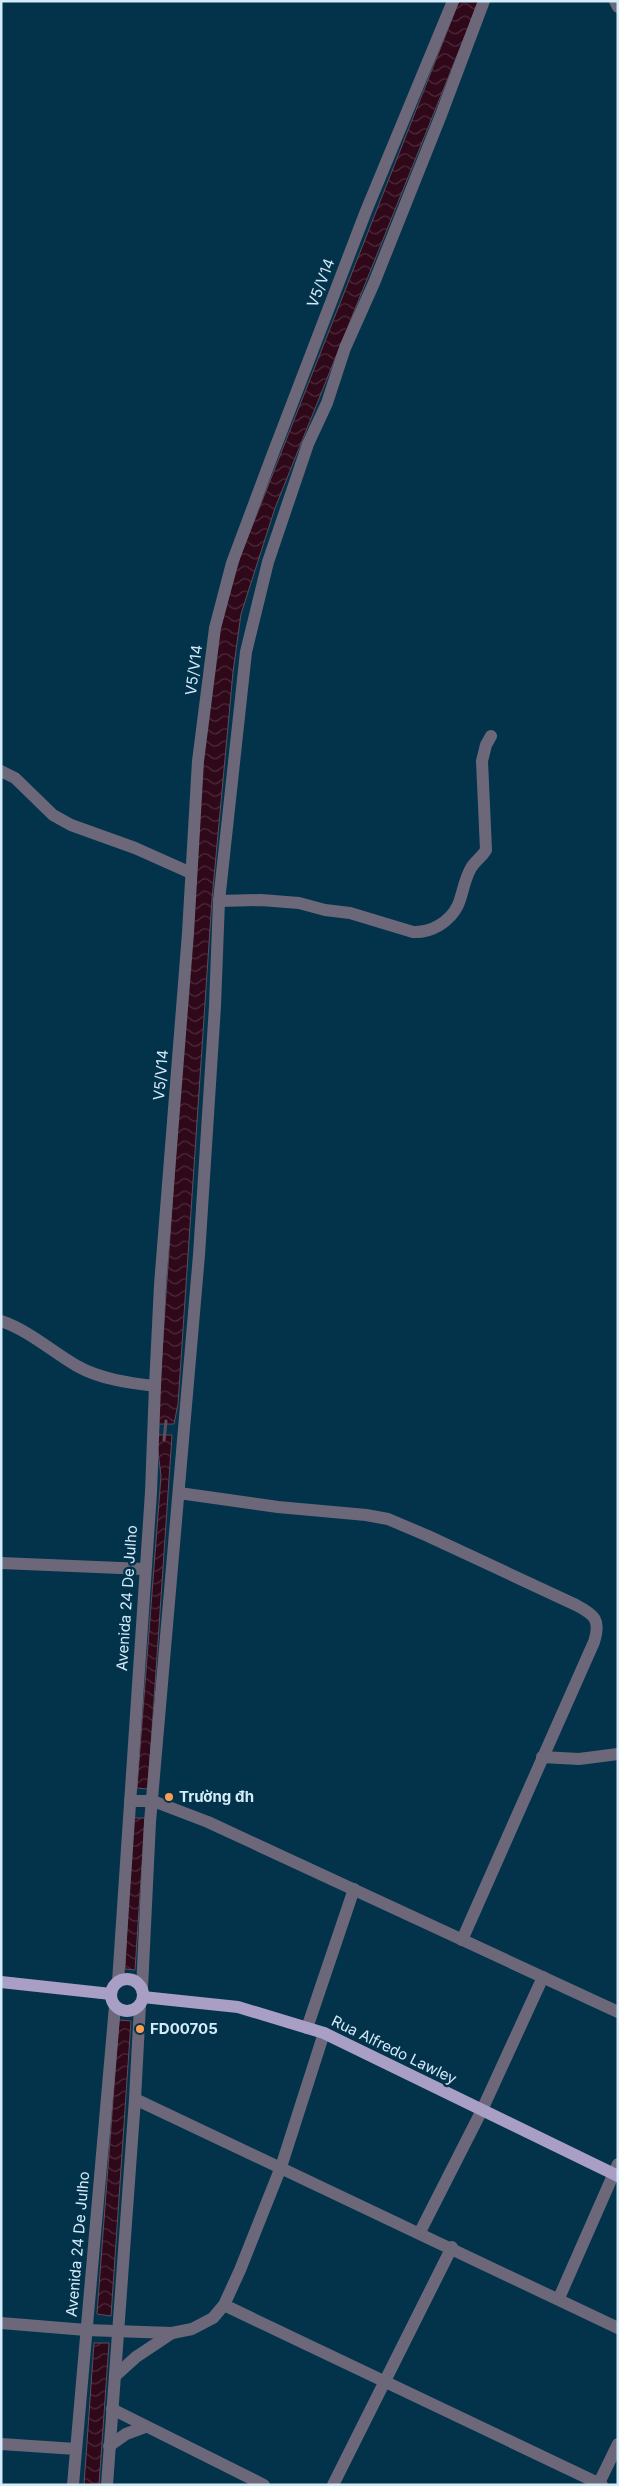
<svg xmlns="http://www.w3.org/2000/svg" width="619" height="2486" font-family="Inter,sans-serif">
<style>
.water{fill:url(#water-waves);stroke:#604c5c}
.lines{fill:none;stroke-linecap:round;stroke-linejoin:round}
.stream{stroke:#604c5c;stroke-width:3}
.minor{stroke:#6c687a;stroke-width:12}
.major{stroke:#a99fc5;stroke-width:12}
.poi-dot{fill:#fc9e52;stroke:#03334b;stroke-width:2}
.labels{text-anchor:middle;stroke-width:5;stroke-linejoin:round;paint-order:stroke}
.street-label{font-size:15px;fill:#d4ebfa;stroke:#03334b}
.poi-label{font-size:15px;font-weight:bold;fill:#d4ebfa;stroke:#03334b;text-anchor:start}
</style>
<defs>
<pattern id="water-waves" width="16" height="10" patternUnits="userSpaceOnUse" patternTransform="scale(1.25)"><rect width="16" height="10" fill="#2f0819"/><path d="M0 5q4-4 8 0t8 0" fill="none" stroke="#4c2c3b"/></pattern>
</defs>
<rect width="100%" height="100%" fill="#03334b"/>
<g class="water">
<path d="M459 1H479L275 508 241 614 233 672 212 899 178 1404 174 1424H157L203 761 217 639 240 557Z"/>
<path d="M156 1435H172L148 1789 137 1788 161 1476Z"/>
<path d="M132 1818H145L135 1970 125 1969Z"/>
<path d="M119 2020 131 2021 111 2316 97 2314Z"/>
<path d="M94 2343H109L99 2485H84Z"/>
</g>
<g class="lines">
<path class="stream" d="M164 1440 166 1421"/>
<g class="minor">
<path d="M615 1 618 7"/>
<path d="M1 771 15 778 53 815 71 825 135 848 191 873"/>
<path d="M219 901 261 900 299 903 325 910 350 913 413 932C431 933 450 922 458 905 463 893 464 880 471 868 475 861 482 857 486 850L482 761 486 745 491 736"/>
<path d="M1 1321C30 1331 51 1351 77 1366 100 1379 129 1383 155 1386L151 1492 118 1982"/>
<path d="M155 1386 160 1285 188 933 198 761 215 628 232 563 272 456 366 211 453 1"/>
<path d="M179 1493 278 1507 366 1515 388 1519 428 1536 576 1605C595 1615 601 1620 594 1642L462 1940"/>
<path d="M1 1563 144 1569"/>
<path d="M542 1757 579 1759 618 1754"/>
<path d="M130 1801H153L208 1822 618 2012"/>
<path d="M142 1988 150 1822 199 1255 215 1006 219 901 246 652 268 562 308 444 327 403 345 348 374 283 441 115 484 1"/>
<path d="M307 2028 354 1889"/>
<path d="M135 2099 618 2328"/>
<path d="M420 2232 482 2110 543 1977"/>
<path d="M559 2298 618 2164"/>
<path d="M224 2305 602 2485"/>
<path d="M1 2323 86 2330 172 2333 192 2329 213 2318 224 2305 240 2270 281 2167 324 2033"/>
<path d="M115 2376 136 2357 172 2333"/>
<path d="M112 2409 264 2485"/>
<path d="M1 2444 76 2449"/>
<path d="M109 2446 126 2434 145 2427"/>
<path d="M73 2485 115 2006"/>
<path d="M107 2485 135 2099 140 2005"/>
<path d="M333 2485 452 2247"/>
<path d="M598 2485 618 2444"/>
</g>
<g class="major">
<circle cx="127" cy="1995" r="16"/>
<path d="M1 1982 111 1994"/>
<path d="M143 1997 238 2007 324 2033 618 2176"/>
</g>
</g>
<g class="poi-dot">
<circle cx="169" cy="1797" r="5"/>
<circle cx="140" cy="2029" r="5"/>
</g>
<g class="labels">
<g class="street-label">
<text transform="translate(321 283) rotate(-69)" y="5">V5/V14</text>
<text transform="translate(194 670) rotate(-83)" y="5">V5/V14</text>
<text transform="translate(161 1075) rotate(-85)" y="5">V5/V14</text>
<text transform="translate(127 1598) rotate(-86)" y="5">Avenida 24 De Julho</text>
<text transform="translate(394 2050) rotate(26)" y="5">Rua Alfredo Lawley</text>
<text transform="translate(78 2244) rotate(-85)" y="5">Avenida 24 De Julho</text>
</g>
<g class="poi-label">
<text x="179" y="1802">Trường đh</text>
<text x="150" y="2034">FD00705</text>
</g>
</g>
<rect width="619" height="2486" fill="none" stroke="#d4ebfa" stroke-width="5"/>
</svg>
